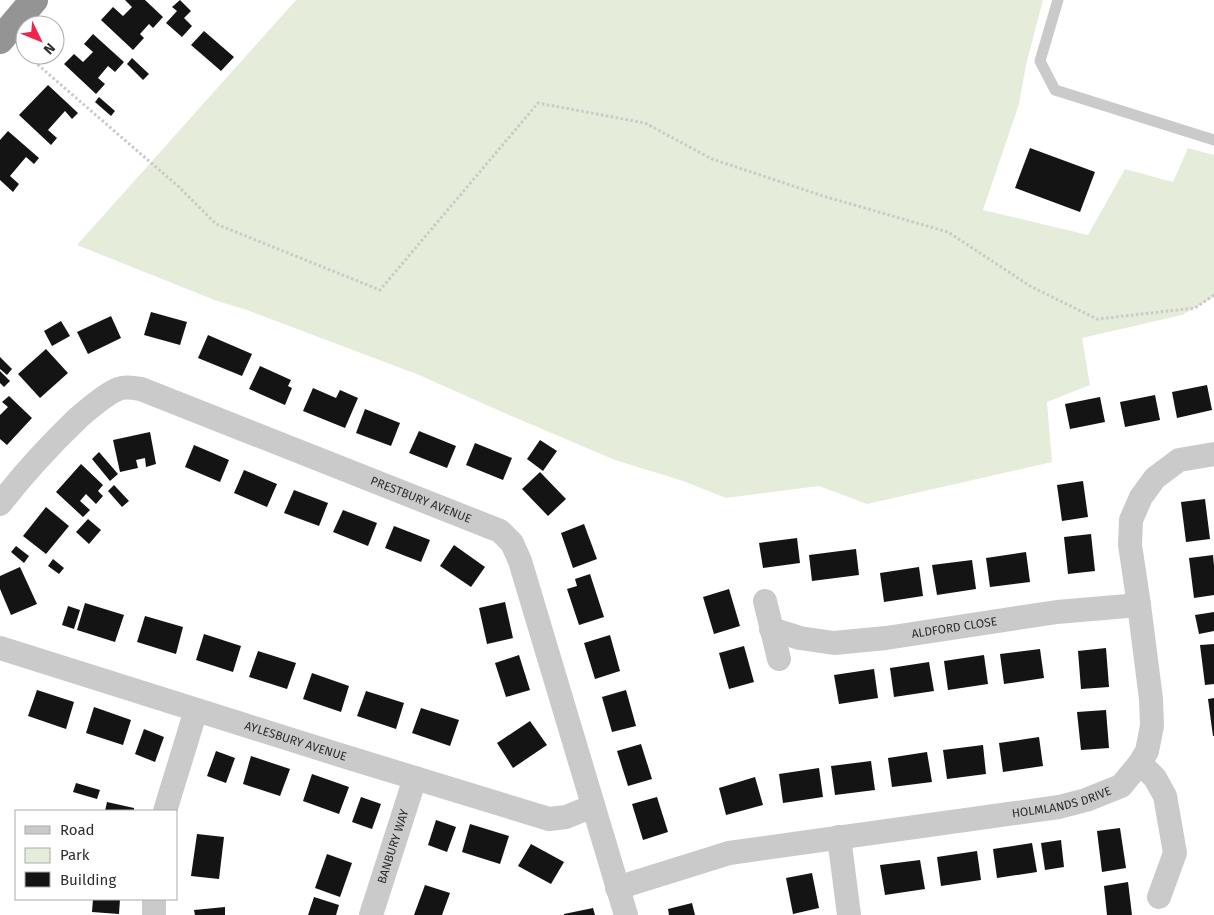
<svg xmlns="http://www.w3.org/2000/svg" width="1214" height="915" font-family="'Fira Sans',sans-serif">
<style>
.green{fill:#e6ecda}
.building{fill:#141414}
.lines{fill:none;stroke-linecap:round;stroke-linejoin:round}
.path{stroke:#cacaca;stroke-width:3;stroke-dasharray:2.5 2.5;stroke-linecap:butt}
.lane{stroke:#cacaca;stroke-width:11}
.street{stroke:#cacaca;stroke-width:24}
.highway{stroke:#949494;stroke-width:28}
.labels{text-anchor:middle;stroke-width:5;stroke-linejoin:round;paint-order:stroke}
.street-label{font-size:12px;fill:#2d2d2d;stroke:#fff}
</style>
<rect width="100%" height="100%" fill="#fff"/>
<path class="green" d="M296 0H1043L1026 65 1019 104 983 210 1088 235 1125 169 1173 182 1188 148 1214 155V297L1182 315 1082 338 1090 385 1047 402 1052 462 867 504 819 486 726 498 683 481 615 460 509 415 419 375 247 310 217 301 77 245Z"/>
<g class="building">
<path d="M125 0H145L163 17 153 28 149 24 140 34 144 38 133 50 101 20 113 7 123 16 132 7Z"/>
<path d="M180 0 191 11 184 18 192 26 182 37 166 23 177 11 172 7Z"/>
<path d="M204 31 234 57 221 71 191 45Z"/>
<path d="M93 34 124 62 115 72 108 66 98 78 105 84 96 94 64 64 74 54 83 62 93 52 84 44Z"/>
<path d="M132 58 149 74 143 80 127 64Z"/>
<path d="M48 85 78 113 72 119 65 111 48 130 57 138 51 145 19 115Z"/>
<path d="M99 97 115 111 111 116 95 102Z"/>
<path d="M8 131 39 158 34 164 26 157 10 176 19 184 13 192 0 180V140Z"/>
<path d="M1030 148 1095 172 1080 212 1015 188Z"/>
<path d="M151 312 187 322 180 345 144 335Z"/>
<path d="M111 316 121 338 88 354 77 332Z"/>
<path d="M61 321 70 336 52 346 44 331Z"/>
<path d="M208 335 252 354 242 376 198 358Z"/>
<path d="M46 349 68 373 40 398 18 374Z"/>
<path d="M0 357 12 369 7 375 0 369Z"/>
<path d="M260 366 291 380 288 386 292 388 285 405 249 389Z"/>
<path d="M0 371 10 381 4 387 0 383Z"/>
<path d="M1207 385 1212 410 1177 418 1172 392Z"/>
<path d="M313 388 336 398 340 390 358 398 345 428 303 411Z"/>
<path d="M1155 395 1160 420 1125 427 1120 402Z"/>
<path d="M9 396 32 418 7 445 0 439V415L8 407 2 402Z"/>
<path d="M1100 397 1105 422 1070 429 1065 404Z"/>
<path d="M365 409 400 423 391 446 356 433Z"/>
<path d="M419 431 456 446 447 468 409 453Z"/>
<path d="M150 432 156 464 146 467 145 458 136 460 138 468 120 472 113 440Z"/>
<path d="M540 440 557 451 543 471 527 459Z"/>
<path d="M475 443 512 458 503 480 466 465Z"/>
<path d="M194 445 229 460 220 482 185 467Z"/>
<path d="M99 452 118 474 110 481 92 459Z"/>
<path d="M81 464 103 485 98 491 103 496 96 504 86 494 80 501 90 510 83 517 56 492Z"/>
<path d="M244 470 277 484 267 507 234 493Z"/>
<path d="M540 472 566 499 548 516 522 489Z"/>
<path d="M1083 481 1088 517 1062 521 1057 485Z"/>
<path d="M114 485 129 501 122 507 108 491Z"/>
<path d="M294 490 328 503 319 526 284 513Z"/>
<path d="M1205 499 1210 539 1186 542 1181 502Z"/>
<path d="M46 507 69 526 46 554 23 536Z"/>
<path d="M343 510 377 523 368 546 333 532Z"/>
<path d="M88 519 101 530 89 544 76 532Z"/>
<path d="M584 524 597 559 573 568 561 533Z"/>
<path d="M394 526 430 540 421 562 385 548Z"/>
<path d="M1091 534 1095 571 1068 574 1064 537Z"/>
<path d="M797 538 800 563 763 568 759 543Z"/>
<path d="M454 545 485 567 471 587 440 566Z"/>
<path d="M16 546 29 556 24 563 11 552Z"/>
<path d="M856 549 859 575 812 581 809 555Z"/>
<path d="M1026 552 1030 582 990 587 986 558Z"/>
<path d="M1213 555 1214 566V595L1194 598 1189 558Z"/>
<path d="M53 559 64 568 59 574 48 566Z"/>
<path d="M972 560 976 589 937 595 932 565Z"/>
<path d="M20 567 37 604 11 615 0 589V576Z"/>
<path d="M919 567 923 596 884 602 880 573Z"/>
<path d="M590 574 604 617 579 625 567 589 577 586 575 579Z"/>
<path d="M729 589 740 626 714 634 703 597Z"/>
<path d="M505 602 513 638 487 644 479 608Z"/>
<path d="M85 603 124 615 115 642 77 630Z"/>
<path d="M68 606 80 610 74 629 62 625Z"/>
<path d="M1214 612V631L1199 634 1195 615Z"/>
<path d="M145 616 183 627 176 654 137 642Z"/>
<path d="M204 634 241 646 233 672 196 660Z"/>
<path d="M610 635 620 671 595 679 584 643Z"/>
<path d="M1214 644V684L1205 685 1200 645Z"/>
<path d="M744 646 754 682 729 689 719 653Z"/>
<path d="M1106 648 1109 687 1081 689 1078 651Z"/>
<path d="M1040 649 1044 678 1004 684 1000 654Z"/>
<path d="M258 651 296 663 287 689 249 677Z"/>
<path d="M519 655 530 690 506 697 495 663Z"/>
<path d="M984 655 988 684 948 690 944 661Z"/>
<path d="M929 662 934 691 894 697 890 668Z"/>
<path d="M874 669 878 698 839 704 834 675Z"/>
<path d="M312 673 349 686 341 712 303 699Z"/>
<path d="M37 690 74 702 66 729 28 716Z"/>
<path d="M626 690 636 726 612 732 602 697Z"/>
<path d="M366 691 404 703 396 729 357 716Z"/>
<path d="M1214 698V736H1213L1208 699Z"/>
<path d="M94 707 131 720 123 745 86 733Z"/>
<path d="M421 708 459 720 450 746 412 733Z"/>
<path d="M1106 710 1109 748 1081 750 1077 712Z"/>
<path d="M530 721 547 745 513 768 497 743Z"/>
<path d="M144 729 164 737 155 762 135 754Z"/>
<path d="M1039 737 1043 766 1003 772 999 743Z"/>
<path d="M641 744 652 779 628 786 617 751Z"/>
<path d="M983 745 986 774 947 779 943 750Z"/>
<path d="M216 751 235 758 226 783 207 776Z"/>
<path d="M927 752 932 782 892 787 888 758Z"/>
<path d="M251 756 290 769 280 796 243 784Z"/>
<path d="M871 761 875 790 835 795 831 766Z"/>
<path d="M819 768 823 797 783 803 779 774Z"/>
<path d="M312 774 349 787 339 814 303 801Z"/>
<path d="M755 777 763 805 726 815 719 788Z"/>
<path d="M76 783 100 790 97 799 73 792Z"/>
<path d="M361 797 381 804 372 829 352 822Z"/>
<path d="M657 797 668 832 643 840 632 804Z"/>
<path d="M107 802 134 808V811H105Z"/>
<path d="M436 820 456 827 447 852 428 845Z"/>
<path d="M470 824 509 836 500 864 462 852Z"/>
<path d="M1120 828 1126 868 1102 872 1097 831Z"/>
<path d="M197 834 224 837 219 879 191 876Z"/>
<path d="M1061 840 1064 867 1045 870 1041 843Z"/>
<path d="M1032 843 1037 872 997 878 993 849Z"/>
<path d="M531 844 564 862 551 884 518 866Z"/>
<path d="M977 851 981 880 941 886 937 857Z"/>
<path d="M327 854 352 863 340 897 315 888Z"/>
<path d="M920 860 925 889 885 895 880 865Z"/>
<path d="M812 873 819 908 793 914 786 878Z"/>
<path d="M1128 882 1132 915H1107L1104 886Z"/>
<path d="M425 885 450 893 442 915H414Z"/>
<path d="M314 897 339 905 336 915H308Z"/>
<path d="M93 899H120L119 914 92 912Z"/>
<path d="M692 903 695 915H669L668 909Z"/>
<path d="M225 907V915H195L194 910Z"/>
<path d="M593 908 595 915H564V914Z"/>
</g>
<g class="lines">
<path class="path" d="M30 58 179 187 216 224 380 290 538 103 645 123 712 159 823 196 948 232 1030 286 1097 319 1195 308 1214 295"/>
<path class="lane" d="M1058 0 1040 61 1055 90 1214 140"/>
<g class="street">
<path id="s1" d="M0 504C24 473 50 445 78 418 90 408 104 395 118 389 125 386 134 388 141 389L500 531 512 543 520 561 626 915"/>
<path d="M765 601 779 659"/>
<path id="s2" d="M771 629 800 638 834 643 886 638 1057 612 1139 605"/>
<path id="s3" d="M0 648 343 756 549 819 566 817 593 806"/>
<path d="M1140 763 1155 778 1165 796 1175 853 1159 897"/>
<path d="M165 811 196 710"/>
<path d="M839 837 849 915"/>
<path id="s4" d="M617 888 729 853 1059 807 1086 800 1121 786 1140 763 1147 751 1152 726 1151 699 1139 605 1130 545 1131 520 1141 497 1155 478 1179 460 1214 454"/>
<path d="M154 915V899"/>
<path id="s5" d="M371 915 415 778"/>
</g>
<path class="highway" d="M0 40 34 0"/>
</g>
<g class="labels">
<g class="street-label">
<text dy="4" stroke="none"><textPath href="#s1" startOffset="490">PRESTBURY AVENUE</textPath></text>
<text dy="4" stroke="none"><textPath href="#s2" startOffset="186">ALDFORD CLOSE</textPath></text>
<text dy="4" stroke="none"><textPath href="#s3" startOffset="310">AYLESBURY AVENUE</textPath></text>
<text dy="4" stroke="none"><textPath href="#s4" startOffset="454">HOLMLANDS DRIVE</textPath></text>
<text dy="4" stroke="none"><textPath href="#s5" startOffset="72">BANBURY WAY</textPath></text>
</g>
</g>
<rect x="15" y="810" width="162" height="90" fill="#ffffff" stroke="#ababab"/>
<rect x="25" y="826" width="25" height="8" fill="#cacaca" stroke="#ababab"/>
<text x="60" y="835" font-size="15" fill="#2d2d2d">Road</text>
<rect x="25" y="848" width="25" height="15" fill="#e6ecda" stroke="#ababab"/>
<text x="60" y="860" font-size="15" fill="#2d2d2d">Park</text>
<rect x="25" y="872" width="25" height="15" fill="#141414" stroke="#ababab"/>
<text x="60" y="885" font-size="15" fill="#2d2d2d">Building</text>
<g transform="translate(40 40) rotate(133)"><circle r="24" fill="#ffffff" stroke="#ababab"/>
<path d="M0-4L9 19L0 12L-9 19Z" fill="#ef254b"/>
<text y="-8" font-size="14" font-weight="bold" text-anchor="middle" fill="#2d2d2d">N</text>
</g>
</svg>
